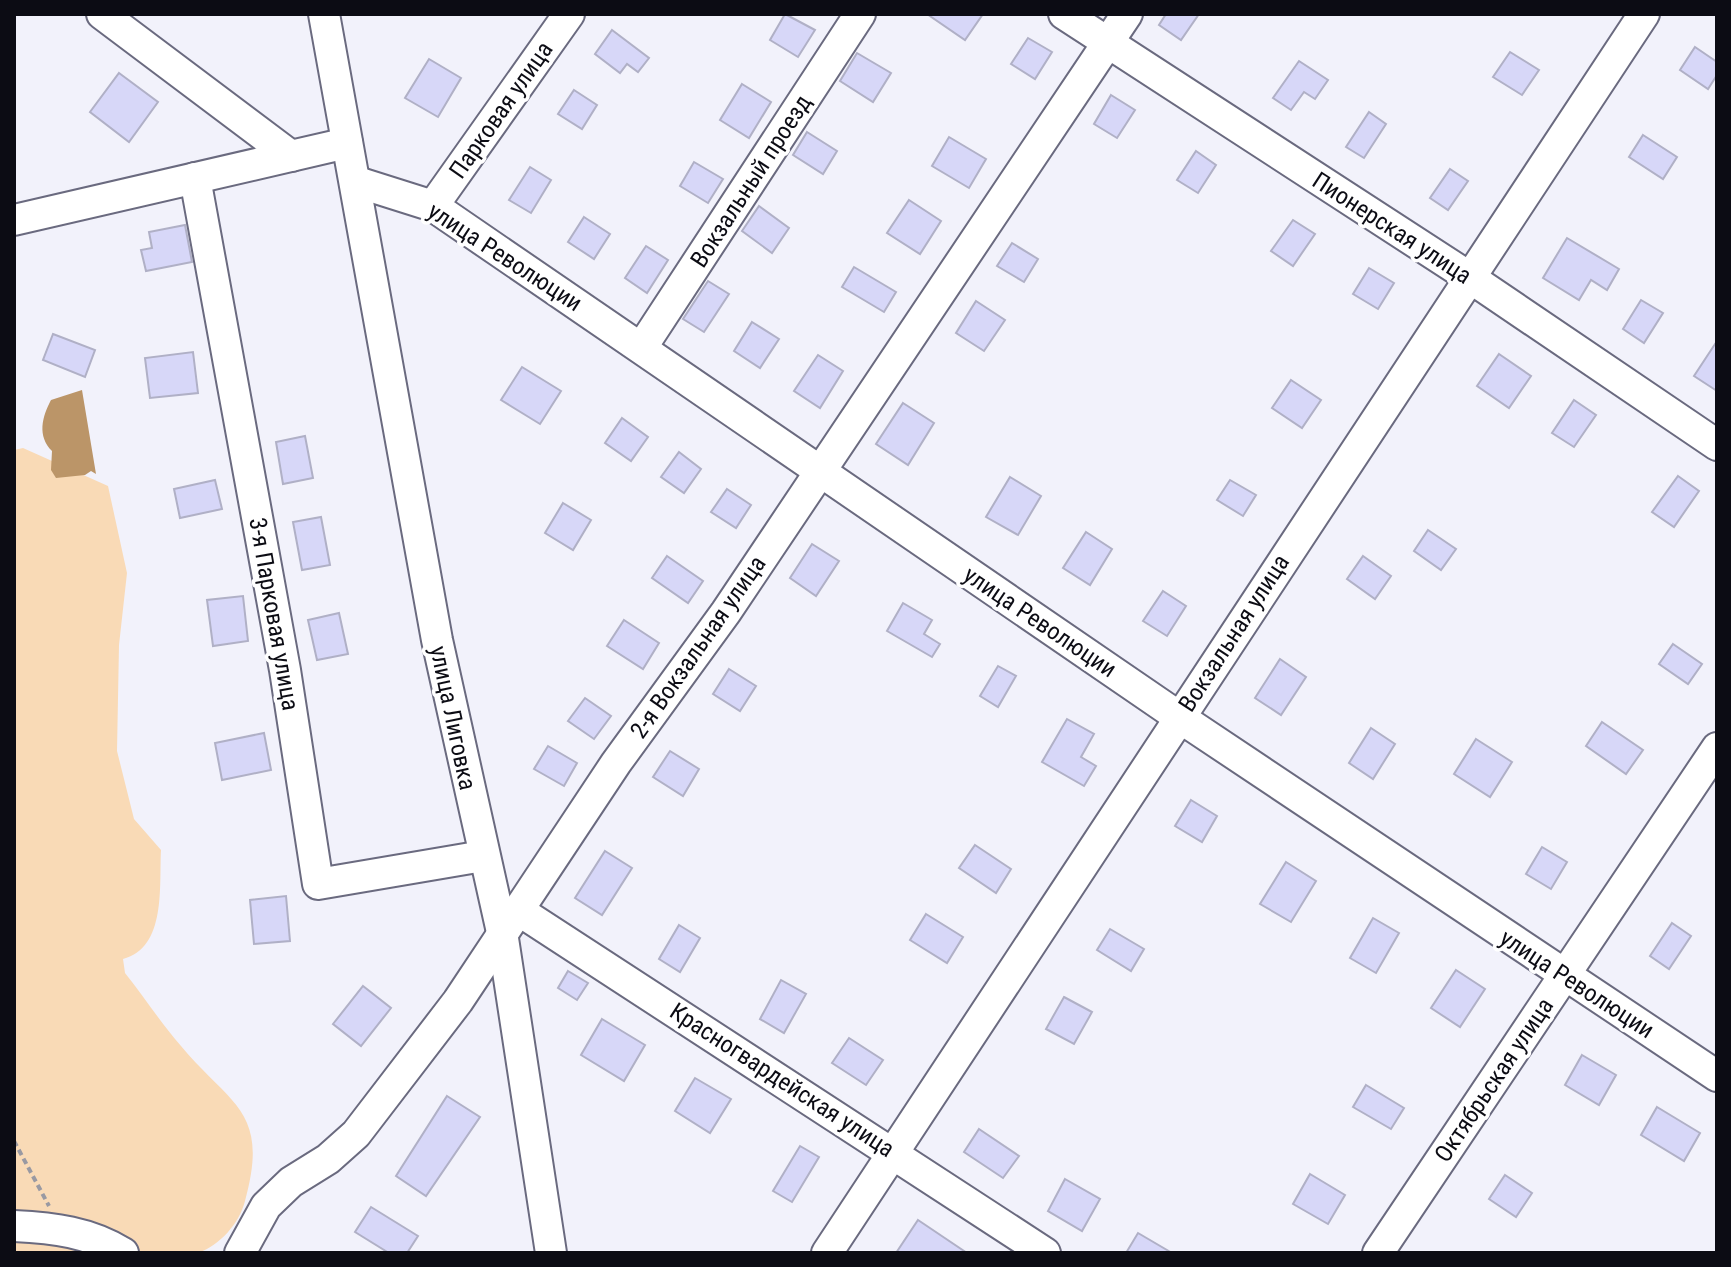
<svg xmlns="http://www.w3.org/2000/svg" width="1731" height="1267" font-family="'Roboto Condensed',sans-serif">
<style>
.green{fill:#f9dab6}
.water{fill:#bb9568}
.building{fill:#d7d7f8;stroke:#b0b0c6;stroke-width:2}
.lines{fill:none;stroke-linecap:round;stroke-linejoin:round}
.minor-casing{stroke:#6a6a7f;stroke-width:34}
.path{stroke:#9999a2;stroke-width:4;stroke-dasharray:6 4;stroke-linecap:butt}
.minor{stroke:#fff;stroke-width:30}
.labels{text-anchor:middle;stroke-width:7;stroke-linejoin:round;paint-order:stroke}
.street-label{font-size:24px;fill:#0c0c14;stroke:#fff}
</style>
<rect width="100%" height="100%" fill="#f2f2fb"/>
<path class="green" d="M23 448 108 486 127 573 119 645 117 751 134 819 161 850C159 884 167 948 123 959L125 973C144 997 161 1023 181 1046 231 1106 270 1110 245 1201 239 1224 220 1245 198 1253H14V450Z"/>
<path class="water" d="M82 390 96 474 91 471 85 475 56 478 51 470 52 451C37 436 42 417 51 400Z"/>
<g class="building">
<path d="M785 14 815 30 798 57 770 40Z"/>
<path d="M927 14H983L965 40Z"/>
<path d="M1166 14H1199L1181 40 1159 25Z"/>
<path d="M612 30 649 58 638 72 627 64 620 73 595 54Z"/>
<path d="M1028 38 1052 52 1035 79 1011 64Z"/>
<path d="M1695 47 1717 62V75L1708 89 1680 70Z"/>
<path d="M1510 52 1539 70 1522 95 1493 77Z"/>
<path d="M857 53 891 73 873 102 840 81Z"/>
<path d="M429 59 461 78 438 117 405 98Z"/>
<path d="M1299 61 1328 80 1315 99 1304 92 1291 110 1273 98Z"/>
<path d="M119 73 158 102 129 142 90 112Z"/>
<path d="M742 84 771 102 749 138 720 120Z"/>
<path d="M574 90 597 105 582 129 558 114Z"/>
<path d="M1111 95 1135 110 1117 138 1094 124Z"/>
<path d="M1369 112 1386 124 1364 158 1346 147Z"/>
<path d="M807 132 837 151 823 174 793 155Z"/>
<path d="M1643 135 1677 157 1663 179 1629 157Z"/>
<path d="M949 137 986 159 969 188 932 166Z"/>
<path d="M1196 151 1216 165 1198 193 1177 180Z"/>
<path d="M694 162 723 179 708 203 680 186Z"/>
<path d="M530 167 551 180 531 213 509 200Z"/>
<path d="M1450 169 1468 181 1448 210 1430 198Z"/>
<path d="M909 200 941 221 920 254 887 233Z"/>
<path d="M759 206 789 228 772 253 742 231Z"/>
<path d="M584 217 610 234 594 259 568 242Z"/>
<path d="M1293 220 1315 234 1293 266 1271 251Z"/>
<path d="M185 225 192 262 146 271 141 250 152 248 149 232Z"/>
<path d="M1567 238 1619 269 1607 290 1591 280 1579 300 1543 278Z"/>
<path d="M1012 243 1038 259 1024 282 997 266Z"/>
<path d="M646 246 668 260 647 293 625 278Z"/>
<path d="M854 267 896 292 884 312 842 287Z"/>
<path d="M1369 268 1394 283 1378 309 1353 294Z"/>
<path d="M708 281 729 294 704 332 683 319Z"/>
<path d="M1641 300 1663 313 1644 343 1623 329Z"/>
<path d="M976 301 1005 320 984 351 956 333Z"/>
<path d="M752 322 779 339 760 368 734 351Z"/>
<path d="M53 334 95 350 85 377 43 360Z"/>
<path d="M1717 341V391L1694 376Z"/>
<path d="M193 352 198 393 150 398 145 358Z"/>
<path d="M1499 354 1531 376 1509 408 1477 386Z"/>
<path d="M818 355 843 371 820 408 794 391Z"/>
<path d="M522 367 561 391 540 424 501 400Z"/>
<path d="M1291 380 1321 400 1302 428 1272 408Z"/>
<path d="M1574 400 1596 415 1574 447 1552 433Z"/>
<path d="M903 403 934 423 908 465 876 444Z"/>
<path d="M622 418 648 437 631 461 605 443Z"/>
<path d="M305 436 313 478 283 484 276 442Z"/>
<path d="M679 452 701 469 684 493 661 477Z"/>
<path d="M1678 476 1699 491 1674 527 1652 512Z"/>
<path d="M1010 477 1041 496 1018 535 986 517Z"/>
<path d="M215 480 222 509 180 518 174 489Z"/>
<path d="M1230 480 1256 495 1243 516 1217 500Z"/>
<path d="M727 489 751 505 736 528 711 512Z"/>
<path d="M563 503 591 520 573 550 545 533Z"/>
<path d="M321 517 330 565 302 570 293 522Z"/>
<path d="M1428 530 1456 549 1441 570 1414 551Z"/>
<path d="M1086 532 1112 549 1090 585 1063 568Z"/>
<path d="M812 544 839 561 816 596 790 578Z"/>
<path d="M667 556 703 581 688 603 652 578Z"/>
<path d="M1363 556 1391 576 1375 599 1347 579Z"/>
<path d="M1163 591 1186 606 1167 636 1143 621Z"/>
<path d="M243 596 248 641 213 646 207 600Z"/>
<path d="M903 603 932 620 924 634 940 644 932 657 887 631Z"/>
<path d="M339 613 348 654 317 660 308 620Z"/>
<path d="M624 620 659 643 643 669 607 646Z"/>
<path d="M1673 644 1702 664 1688 684 1659 664Z"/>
<path d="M1280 659 1306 677 1281 715 1255 698Z"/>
<path d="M998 666 1016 676 998 707 980 696Z"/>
<path d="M729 669 756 686 740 711 713 694Z"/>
<path d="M585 698 611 716 594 739 568 721Z"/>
<path d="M1067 719 1094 734 1081 757 1096 766 1084 786 1042 762Z"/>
<path d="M1602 722 1643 750 1626 774 1586 746Z"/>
<path d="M1371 728 1395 744 1373 779 1349 763Z"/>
<path d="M264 733 271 770 222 780 215 743Z"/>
<path d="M1476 739 1512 762 1490 797 1454 774Z"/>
<path d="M548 746 577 763 564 786 534 769Z"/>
<path d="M670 751 699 769 683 796 653 777Z"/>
<path d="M1191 800 1217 816 1202 842 1175 826Z"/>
<path d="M975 845 1011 869 996 893 959 868Z"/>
<path d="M1542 847 1567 862 1551 889 1526 874Z"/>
<path d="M605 851 632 868 602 915 575 898Z"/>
<path d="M1286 862 1316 881 1291 922 1260 904Z"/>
<path d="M286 896 290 941 254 944 250 900Z"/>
<path d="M926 914 963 937 947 963 910 940Z"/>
<path d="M1373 918 1399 933 1376 973 1350 958Z"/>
<path d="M1672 923 1691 936 1669 969 1650 956Z"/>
<path d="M679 925 700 938 680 972 659 959Z"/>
<path d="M1110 929 1144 949 1131 971 1097 950Z"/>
<path d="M1456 970 1485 989 1460 1027 1431 1008Z"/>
<path d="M568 971 588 983 577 1000 558 988Z"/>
<path d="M781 980 806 994 784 1033 760 1019Z"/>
<path d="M363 986 391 1008 361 1046 333 1024Z"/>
<path d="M1064 997 1092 1012 1074 1044 1046 1029Z"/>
<path d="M602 1019 645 1045 624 1081 581 1055Z"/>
<path d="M849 1038 883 1060 866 1085 832 1063Z"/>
<path d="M1582 1055 1616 1075 1599 1105 1565 1085Z"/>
<path d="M695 1078 731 1099 710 1133 675 1111Z"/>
<path d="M1366 1085 1404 1108 1391 1129 1353 1107Z"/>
<path d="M447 1096 480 1117 426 1196 396 1176Z"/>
<path d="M1657 1107 1700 1133 1684 1161 1641 1135Z"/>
<path d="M979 1129 1019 1156 1003 1178 964 1152Z"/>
<path d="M800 1146 819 1157 792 1202 773 1191Z"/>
<path d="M1310 1174 1345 1195 1328 1224 1293 1204Z"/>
<path d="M1505 1175 1532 1193 1516 1217 1489 1199Z"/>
<path d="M1065 1179 1100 1199 1082 1231 1048 1211Z"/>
<path d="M371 1207 418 1236 407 1253H389L355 1232Z"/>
<path d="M918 1220 967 1253H896Z"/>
<path d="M1138 1233 1172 1253H1126Z"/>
</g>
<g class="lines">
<defs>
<g id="minor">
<path d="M102 14 291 156"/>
<path d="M324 14 437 640 502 932 551 1253"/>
<path d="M1064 14 1469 277 1717 445"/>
<path d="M195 178 285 670 318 884 483 856"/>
<path d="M357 182 433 206 1179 717 1717 1076"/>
<path d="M433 206 569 14"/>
<path d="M14 220 347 143"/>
<path d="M642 347 860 14"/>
<path d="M518 910 1045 1253"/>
<path d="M14 1226C54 1228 89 1232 123 1253"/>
<path d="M240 1253 266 1206 291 1182 328 1159 356 1134 458 1001 616 763 726 612 1127 14"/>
<path d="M827 1253 1644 14"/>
<path d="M1378 1253 1717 748"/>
</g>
</defs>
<use href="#minor" class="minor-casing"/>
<path class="path" d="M14 1141 49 1206"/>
<use href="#minor" class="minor"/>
</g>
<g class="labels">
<g class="street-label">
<text transform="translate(501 110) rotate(-55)" y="8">Парковая улица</text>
<text transform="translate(751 181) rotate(-57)" y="8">Вокзальный проезд</text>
<text transform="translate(1392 228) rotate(33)" y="8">Пионерская улица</text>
<text transform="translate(505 257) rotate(33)" y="8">улица Революции</text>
<text transform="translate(274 614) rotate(80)" y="8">3-я Парковая улица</text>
<text transform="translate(1040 622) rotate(34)" y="8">улица Революции</text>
<text transform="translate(1234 633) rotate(-57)" y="8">Вокзальная улица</text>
<text transform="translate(698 647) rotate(-55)" y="8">2-я Вокзальная улица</text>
<text transform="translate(453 718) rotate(78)" y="8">улица Лиговка</text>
<text transform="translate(1577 984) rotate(33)" y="8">улица Революции</text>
<text transform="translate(782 1080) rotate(33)" y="8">Красногвардейская улица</text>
<text transform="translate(1494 1080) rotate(-56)" y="8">Октябрьская улица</text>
</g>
</g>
<rect width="1731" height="1267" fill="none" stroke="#0c0c14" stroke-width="32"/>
</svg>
